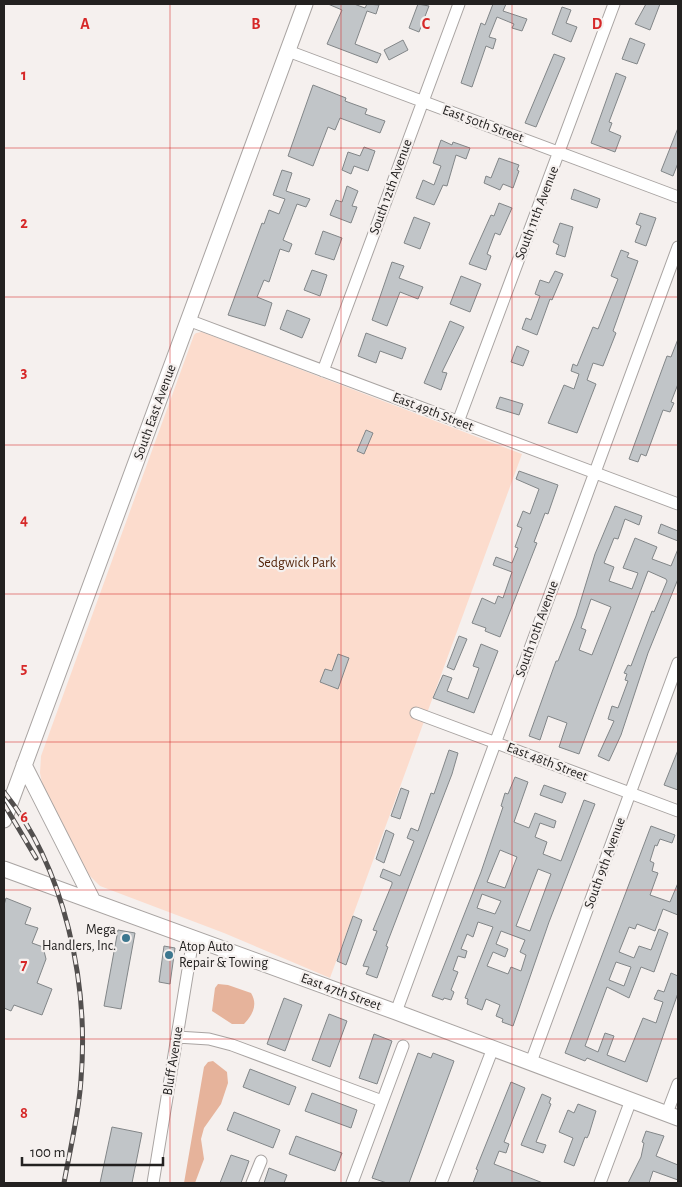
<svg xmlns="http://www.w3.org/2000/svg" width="682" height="1187" font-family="'Alegreya Sans',sans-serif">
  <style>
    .green { fill: #fcdccd }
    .water { fill: #e6b39b }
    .building { fill: #c1c5c8; stroke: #828688; fill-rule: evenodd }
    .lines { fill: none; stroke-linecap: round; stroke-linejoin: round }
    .street-casing { stroke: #a9a4a2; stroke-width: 13 }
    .secondary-casing { stroke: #a9a4a2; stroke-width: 17 }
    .street { stroke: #fff; stroke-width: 11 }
    .secondary { stroke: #fff; stroke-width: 15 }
    .rail-casing { stroke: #524f4e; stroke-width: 5 }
    .rail { stroke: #f5f0ee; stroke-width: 3; stroke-dasharray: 9; stroke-linecap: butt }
    .grid { fill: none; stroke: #d62828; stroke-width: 1; stroke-opacity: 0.55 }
    .poi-dot { fill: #3c778f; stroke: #f5f0ee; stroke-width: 2 }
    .labels { text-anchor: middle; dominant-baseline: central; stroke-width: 4.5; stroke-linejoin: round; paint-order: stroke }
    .street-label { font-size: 14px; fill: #232120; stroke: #f5f0ee }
    .park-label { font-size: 14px; fill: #55260c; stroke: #f5f0ee }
    .poi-label { font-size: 14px; fill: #232120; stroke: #f5f0ee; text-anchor: end }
    .grid-label { font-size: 16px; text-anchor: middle; font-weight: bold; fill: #d62828; stroke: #f5f0ee; stroke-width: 4.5; stroke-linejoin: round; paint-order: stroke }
  </style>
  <rect width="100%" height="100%" fill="#f5f0ee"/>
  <!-- green -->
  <path class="green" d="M202,332L522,454L330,978L224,933L100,886L87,873L42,783L40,773L41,756L194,335L196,333Z"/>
  <!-- water -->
  <path class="water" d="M218,984L228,985L251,993C258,1004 253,1015 244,1024H232L212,1011L215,988Z
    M213,1061L227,1072L228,1083L221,1104L204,1128L201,1139L204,1159L195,1183H184L204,1067L208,1062Z"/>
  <!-- building -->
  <path class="building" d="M328,4H354L365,8L367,4L379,5L376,14L367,11L355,44L381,54L377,63L327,44L342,10Z
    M418,4L429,6L419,32L409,28Z
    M493,4H506L503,11L527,19L522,31L512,28L514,24L497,17L489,37L496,39L493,49L486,46L472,87L461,83L481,23L485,25Z
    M646,4H660L650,30L635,24Z
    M562,7L571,10L566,23L577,27L571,42L552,34Z
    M630,38L645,44L637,64L622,59Z
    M403,40L408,50L389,60L384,50Z
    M554,54L565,58L536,127L525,123Z
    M616,73L626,77L609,122L612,123L609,131L621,136L615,152L591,143Z
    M313,85L346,98L345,101L367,109L365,114L385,121L380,133L340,118L335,130L328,127L313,166L288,156Z
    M678,128V163L673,176L661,171Z
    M441,140L452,145L453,142L470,148L466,159L456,155L447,186L443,185L434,205L416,198L423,180L434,185L441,166L433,163Z
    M364,147L375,151L368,171L354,166L351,174L342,170L348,152L360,156Z
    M499,158L519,165L517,170L519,171L513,188L503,184L500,190L484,183L486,176L491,178Z
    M282,170L292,173L286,191L310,199L306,207L297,204L283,240L292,244L289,252L280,249L269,282L264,280L257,297L272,303L265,326L228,315L262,223L264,224L269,210L279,214L285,199L273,195Z
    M347,186L358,191L352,206L357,207L351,223L330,215L336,200L342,202Z
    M574,189L600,199L597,208L571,199Z
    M499,203L512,208L500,235L495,233L487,254L491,256L486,270L469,264L491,215L494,216Z
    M640,213L656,218L646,246L635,242L641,226L636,224Z
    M414,217L430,223L420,249L404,243Z
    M560,223L573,227L565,257L556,254L559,245L553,242Z
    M323,231L342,238L334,260L315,254Z
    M621,250L629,253L627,257L638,261L613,331L616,333L603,366L593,363L587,380L596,384L577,433L548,423L564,385L574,389L579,374L571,371L573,364L577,366L593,327L598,329L618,279L611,276Z
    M392,262L404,266L399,278L423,287L418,299L400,292L387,326L372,320Z
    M312,270L327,275L320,296L304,290Z
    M555,271L563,274L552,300L550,299L537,335L522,329L526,318L531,320L540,296L535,294L540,280L549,283Z
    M461,276L481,284L470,312L450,304Z
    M287,310L310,319L302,338L280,329Z
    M450,321L464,327L442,372L447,373L441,390L424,383Z
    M366,333L406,348L402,359L380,351L376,363L358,356Z
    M678,339V384L671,402L674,403L670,412L663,410L646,456L641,454L638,462L629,459L667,356L671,357Z
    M517,346L529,351L523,366L511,362Z
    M500,397L523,404L519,415L496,408Z
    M366,430L373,433L364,454L357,451Z
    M519,471L558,485L548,514L545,513L534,542L537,543L500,637L485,631L486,628L472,623L482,598L495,604L498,596L503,598L512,572L493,565L496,557L512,563L518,548L515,547L522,528L517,526L523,511L530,514L539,489L516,479Z
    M615,506L642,516L639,525L625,519L618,539L614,538L604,563L614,567L609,581L632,589L638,573L623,568L635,538L657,547L652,559L671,566L678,549V579L648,653L621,735L609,761L598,756L614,721L608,719L612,706L618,708L628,681L625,680L627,674L624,673L628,665L631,666L652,611L654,612L667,581L666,579L648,571L579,754L559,747L567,723L548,716L540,740L529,736L556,661H558L576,616L595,554ZM591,599L611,607L592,655L579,650L586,630L581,628Z
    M661,524L678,531V541L658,533Z
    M459,636L467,639L454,670L447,667Z
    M481,644L498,651L474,713L433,698L443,675L452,678L447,691L468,699L479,668L473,666Z
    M338,654L349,658L338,689L320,682L325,669L332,671Z
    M449,750L458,753L452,774L386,946L388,947L377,978L366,974L369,967L363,966L377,931L373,930L392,884V882L380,877L383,869L400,876L414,841L407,838L411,828L418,831L431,793L434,794Z
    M678,750V790L664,785Z
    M515,777L528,782L514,822L529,828L535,813L556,821L554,828L540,823L535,837L547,842L543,854L561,861L584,800L595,804L549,922L513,1026L502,1022L503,1019L496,1016L500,1005L486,999L482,1010L467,1004L468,999L465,998L493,927L478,922L473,937L467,934L461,949L467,951L465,958L458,956L453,970L458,972L451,990L454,992L451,1000L444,998L443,1000L432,996L481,872L503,807L501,806L505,793L508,794ZM500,850L517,857L505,888L487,882ZM538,869L551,874L530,931L516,926ZM482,894L501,901L495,914L477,908ZM501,931L525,940L520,952L526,955L521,971L511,967L508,974L487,966L493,952L505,957L508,949L496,944Z
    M544,785L566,793L562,803L540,795Z
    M401,788L409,791L400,819L391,816Z
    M651,826L675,835L672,843L660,839L657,846L655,845L650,861L654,863L652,871L658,873L650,895L670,902L678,883V915L663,909L655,931L637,924L635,929L629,927L619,952L634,958L639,946L651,950L659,929L668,933L654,972L641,967L629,998L607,987L585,1046L598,1052L605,1033L614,1036L607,1055L625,1062L643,1018L656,1023L663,1002L654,999L658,990L664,992L671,973L678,976V993L647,1082L587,1058L585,1061L565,1053ZM616,962L631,967L624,986L609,980Z
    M386,830L394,834L384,863L376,859Z
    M6,898L31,908L25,924L38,928L32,943L43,947L46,959L37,983L52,989L42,1015L14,1005L11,1011L4,1008V905Z
    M353,916L362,920L346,965L337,961Z
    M118,930L135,933L121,1009L104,1006Z
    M164,946L175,948L170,984L159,982Z
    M284,998L302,1005L285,1051L267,1044Z
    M329,1014L347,1021L330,1067L312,1060Z
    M374,1034L392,1041L377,1084L359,1078Z
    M418,1053L431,1058L433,1053L454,1061L409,1183H387L372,1178Z
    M250,1069L296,1087L289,1105L243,1087Z
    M511,1082L525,1088L504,1142L509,1144L506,1153L499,1151L494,1164L543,1183H473L478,1170L476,1169Z
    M312,1093L357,1110L351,1128L305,1111Z
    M542,1094L551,1098L549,1103L551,1104L536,1142L546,1145L543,1153L521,1145Z
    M578,1104L596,1111L589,1134L587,1138L585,1137L574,1166L564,1162L573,1138L559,1132L568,1110L574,1113Z
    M234,1112L280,1130L273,1148L227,1130Z
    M112,1127L142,1133L132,1183H100Z
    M646,1131L664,1136L656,1156L678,1165V1180L653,1171L649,1183H628L641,1157L644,1143L642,1142Z
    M296,1136L342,1153L335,1171L289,1154Z
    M231,1155L249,1161L241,1183H220Z
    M269,1168L287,1175L284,1183H264Z"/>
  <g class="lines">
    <!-- street casing -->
    <g class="street-casing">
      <path id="street" d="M288,51L678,197
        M188,320L678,504
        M323,371L459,4
        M458,422L614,4
        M416,713L678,811
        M396,1012L678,247
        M177,1037L209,1039L232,1045L382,1101
        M531,1062L678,663
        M667,1113L678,1084
        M153,1183L193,939
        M252,1183L261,1161
        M352,1183L403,1046
        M441,1183L493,1048
        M600,1183L631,1100"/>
    </g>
    <!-- secondary casing -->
    <g class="secondary-casing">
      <path id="secondary" d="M24,765L93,901
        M4,820L305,4
        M4,869L396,1012L678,1118"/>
    </g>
    <!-- street -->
    <use href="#street" class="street"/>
    <!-- secondary -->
    <use href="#secondary" class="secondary"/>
    <!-- rail casing -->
    <g class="rail-casing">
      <path id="rail" d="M4,792C65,868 89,983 81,1079C79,1114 70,1149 64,1183
        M4,804L36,858"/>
    </g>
    <!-- rail -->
    <use href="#rail" class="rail"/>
  </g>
  <!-- grid -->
  <path class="grid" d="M170,4V1183M341,4V1183M512,4V1183M4,148H678M4,297H678M4,445H678M4,594H678M4,742H678M4,890H678M4,1039H678"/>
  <!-- markers -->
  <g class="poi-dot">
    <circle cx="126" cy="938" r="5"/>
    <circle cx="169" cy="955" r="5"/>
  </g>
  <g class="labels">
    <!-- street labels -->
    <g class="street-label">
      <text transform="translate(483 124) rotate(20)">East 50th Street</text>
      <text transform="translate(391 187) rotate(-70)">South 12th Avenue</text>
      <text transform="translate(537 213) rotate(-69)">South 11th Avenue</text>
      <text transform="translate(155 412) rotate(-70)">South East Avenue</text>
      <text transform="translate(433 412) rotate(21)">East 49th Street</text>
      <text transform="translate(537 629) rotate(-70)">South 10th Avenue</text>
      <text transform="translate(547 762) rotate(21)">East 48th Street</text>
      <text transform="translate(605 863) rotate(-70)">South 9th Avenue</text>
      <text transform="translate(341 992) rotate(20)">East 47th Street</text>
      <text transform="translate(173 1061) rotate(-81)">Bluff Avenue</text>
    </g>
    <!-- park labels -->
    <g class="park-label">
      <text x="297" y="563">Sedgwick Park</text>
    </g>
    <!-- poi labels -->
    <g class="poi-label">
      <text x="116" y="930">Mega<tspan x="116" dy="16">Handlers, Inc.</tspan></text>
      <text x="179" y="947" text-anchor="start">Atop Auto<tspan x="179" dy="16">Repair &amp; Towing</tspan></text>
    </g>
  </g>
  <g class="grid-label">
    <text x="85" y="29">A</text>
    <text x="256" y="29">B</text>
    <text x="426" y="29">C</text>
    <text x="597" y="29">D</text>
    <text x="24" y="80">1</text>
    <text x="24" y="228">2</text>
    <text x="24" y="377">3</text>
    <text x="24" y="525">4</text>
    <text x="24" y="673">5</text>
    <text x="24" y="822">6</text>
    <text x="24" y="970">7</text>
    <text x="24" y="1118">8</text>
  </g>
  <!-- border -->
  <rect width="682" height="1187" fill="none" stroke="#232120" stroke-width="10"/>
  <!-- scale -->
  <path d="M22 1157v8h141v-8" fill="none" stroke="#232120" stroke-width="2.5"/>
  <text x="30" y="1157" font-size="15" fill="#232120" stroke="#f5f0ee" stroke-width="4" paint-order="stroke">100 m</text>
</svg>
